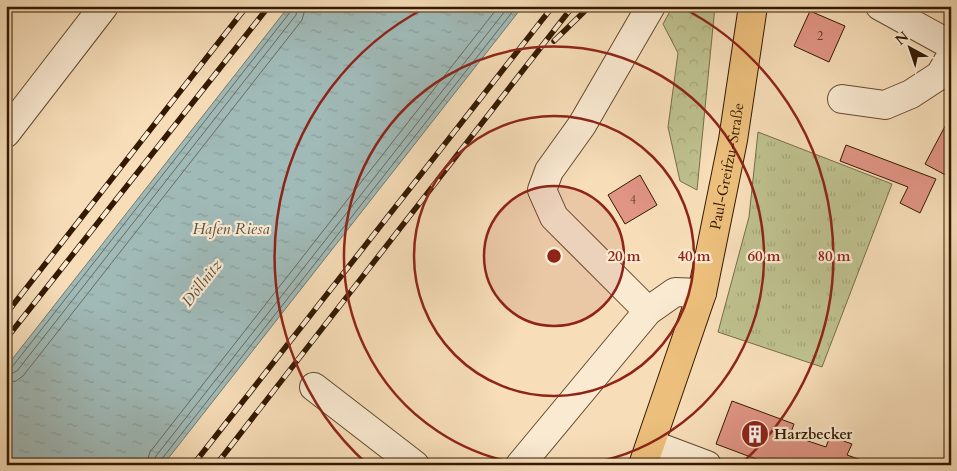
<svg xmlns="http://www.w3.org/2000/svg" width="957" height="471" font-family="Cardo,serif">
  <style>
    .forest { fill: url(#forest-crowns); stroke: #786d47 }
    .park { fill: url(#park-tufts); stroke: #786d47 }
    .water { fill: url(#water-ripples); stroke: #747a6e }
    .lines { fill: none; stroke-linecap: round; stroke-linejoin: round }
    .shore { stroke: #6a6a5c; stroke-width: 1 }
    .building { fill: #e19585; stroke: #331900 }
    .minor-casing { stroke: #644a2e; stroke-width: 30 }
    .major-casing { stroke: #331900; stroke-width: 30 }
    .minor { stroke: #faead2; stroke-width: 28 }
    .major { stroke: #ecbf7c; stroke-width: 28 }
    .rail-casing { stroke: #331900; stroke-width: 5.5 }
    .rail { stroke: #faead2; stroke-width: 4; stroke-dasharray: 11; stroke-linecap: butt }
    .ring { fill: none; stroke: #8f2418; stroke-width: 2.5 }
    .labels { text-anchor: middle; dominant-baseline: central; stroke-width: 4.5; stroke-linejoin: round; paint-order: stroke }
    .number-label { font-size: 12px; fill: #5e3821 }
    .street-label { font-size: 15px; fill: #331900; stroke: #faead2 }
    .poi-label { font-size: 15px; font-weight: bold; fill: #331900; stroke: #faead2; text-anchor: start }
    .water-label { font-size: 16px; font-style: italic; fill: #595140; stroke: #faead2 }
    .centre { fill: #8f2418; stroke: #faead2; stroke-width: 2.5 }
    .ring-label { font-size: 15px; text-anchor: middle; font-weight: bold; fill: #8f2418; stroke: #faead2; stroke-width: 4.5; stroke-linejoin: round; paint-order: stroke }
  </style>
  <defs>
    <pattern id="forest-crowns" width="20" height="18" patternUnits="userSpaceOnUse" patternTransform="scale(1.25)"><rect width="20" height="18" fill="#bec18e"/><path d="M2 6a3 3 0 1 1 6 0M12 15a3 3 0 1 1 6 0" fill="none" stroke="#a4a579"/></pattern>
    <pattern id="park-tufts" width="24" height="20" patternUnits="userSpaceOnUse" patternTransform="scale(1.25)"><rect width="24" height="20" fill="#bec18e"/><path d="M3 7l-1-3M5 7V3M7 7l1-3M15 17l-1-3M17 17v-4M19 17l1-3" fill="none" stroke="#a4a579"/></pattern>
    <pattern id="water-ripples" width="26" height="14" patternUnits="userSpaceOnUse" patternTransform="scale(1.25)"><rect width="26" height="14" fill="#a0bab8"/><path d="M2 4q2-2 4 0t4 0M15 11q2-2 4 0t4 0" fill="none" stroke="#8a9f9c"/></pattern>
  </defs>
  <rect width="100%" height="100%" fill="#f7deb9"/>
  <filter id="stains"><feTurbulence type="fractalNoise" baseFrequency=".004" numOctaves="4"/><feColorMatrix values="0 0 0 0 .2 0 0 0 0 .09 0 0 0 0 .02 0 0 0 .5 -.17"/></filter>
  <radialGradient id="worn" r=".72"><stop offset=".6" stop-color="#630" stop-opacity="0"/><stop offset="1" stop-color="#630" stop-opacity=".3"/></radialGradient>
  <!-- forest -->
  <path class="forest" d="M673,6H715L697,190L680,181L668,127L678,53L663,24Z"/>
  <!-- park -->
  <path class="park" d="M758,132L892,184L822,367L718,332L749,217Z"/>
  <!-- water -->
  <path class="water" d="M289,6H523L163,465H6V367Z"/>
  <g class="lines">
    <!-- shore -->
    <path class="shore" d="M6,369L12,367L291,11L292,6
      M6,376L17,371L296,15L298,6
      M6,383L16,381L23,376L302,20L306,6
      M146,465L150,452L499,6
      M153,465L156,456L509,6
      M160,465L161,460L517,6"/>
  </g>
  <!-- building -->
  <path class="building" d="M810,11L845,26L829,62L794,46Z
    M951,115V178L925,164Z
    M846,145L936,179L920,213L900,203L908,187L840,161Z
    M640,175L657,205L625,224L608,195Z
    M732,401L794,424L790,435L826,447L830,436L852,444L847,455L867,462L866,465H772L716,444Z"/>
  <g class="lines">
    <!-- minor casing -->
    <g class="minor-casing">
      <path id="minor" d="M880,6L951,45
        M842,99L885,105L911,94L940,75L951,56
        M6,133L104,6
        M648,311L554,217L542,190L549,171L582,125L651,6
        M314,387L415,465
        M651,444L707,465
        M520,465L648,311L675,292L702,293"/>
    </g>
    <!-- major casing -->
    <g class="major-casing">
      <g id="major">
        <path id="s1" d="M643,465L702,293L733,140L753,6"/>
      </g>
    </g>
    <!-- minor -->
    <use href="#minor" class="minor"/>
    <!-- major -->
    <use href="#major" class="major"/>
    <!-- rail casing -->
    <g class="rail-casing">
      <path id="rail" d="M554,41L590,6
        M6,314L247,6
        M6,339L269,6
        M193,465L553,6
        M216,465L573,6"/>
    </g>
    <!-- rail -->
    <use href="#rail" class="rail"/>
  </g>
  <!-- distance rings -->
  <circle cx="554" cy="256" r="70" fill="#8f2418" fill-opacity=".12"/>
  <g class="ring">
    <circle cx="554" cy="256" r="70"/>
    <circle cx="554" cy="256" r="140"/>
    <path d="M530 465A210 210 0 1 1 578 465"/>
    <path d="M367 464A280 280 0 0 1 427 7M681 7A280 280 0 0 1 741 464"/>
  </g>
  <!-- icons -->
  <defs>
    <g id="building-disc" transform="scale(1.4375)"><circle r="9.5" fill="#8f2418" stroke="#faead2"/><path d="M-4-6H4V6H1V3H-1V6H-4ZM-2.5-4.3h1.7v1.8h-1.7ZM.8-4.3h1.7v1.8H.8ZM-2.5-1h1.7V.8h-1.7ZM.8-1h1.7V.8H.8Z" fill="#fff"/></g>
  </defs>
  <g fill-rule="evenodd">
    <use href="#building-disc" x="755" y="434"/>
  </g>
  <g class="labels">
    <!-- number labels -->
    <g class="number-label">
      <text x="820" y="36">2</text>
      <text x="633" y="200">4</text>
    </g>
    <!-- street labels -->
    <g class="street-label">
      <text stroke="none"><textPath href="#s1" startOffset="311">Paul-Greifzu-Straße</textPath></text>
    </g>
    <!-- poi labels -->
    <g class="poi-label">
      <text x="774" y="434">Harzbecker</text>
    </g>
    <!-- water labels -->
    <g class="water-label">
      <text x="231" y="229">Hafen Riesa</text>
      <text transform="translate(202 283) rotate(-52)">Döllnitz</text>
    </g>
  </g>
  <circle cx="554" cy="256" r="8" class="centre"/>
  <g class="ring-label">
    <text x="624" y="261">20 m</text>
    <text x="694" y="261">40 m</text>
    <text x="764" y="261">60 m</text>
    <text x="834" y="261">80 m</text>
  </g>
  <!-- margin -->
  <rect width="957" height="471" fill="none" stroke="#f7deb9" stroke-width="25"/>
  <rect x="8" y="8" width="942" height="456" fill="none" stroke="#331900" stroke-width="2.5"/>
  <rect x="12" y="12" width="932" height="446" fill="none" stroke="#331900"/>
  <!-- north arrow -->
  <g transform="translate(910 48) rotate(320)" stroke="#faead2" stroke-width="4" paint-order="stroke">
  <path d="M0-4L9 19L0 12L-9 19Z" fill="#331900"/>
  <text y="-8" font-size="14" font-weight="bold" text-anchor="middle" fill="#331900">N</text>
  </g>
  <rect width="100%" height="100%" filter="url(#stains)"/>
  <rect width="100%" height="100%" fill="url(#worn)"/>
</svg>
